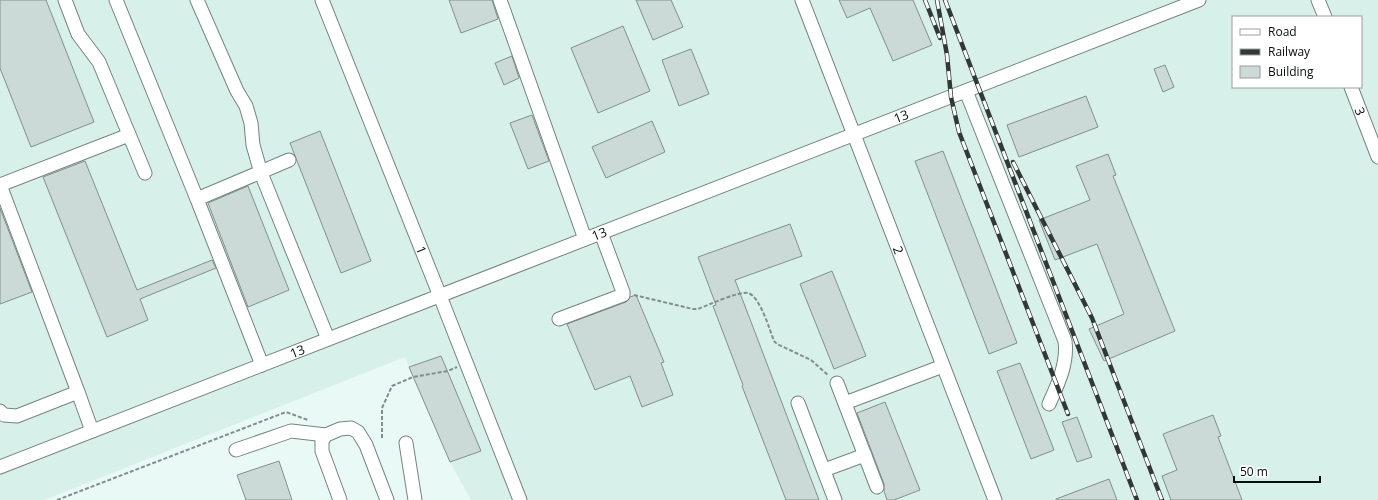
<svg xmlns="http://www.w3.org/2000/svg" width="1378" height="500" font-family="'Open Sans',sans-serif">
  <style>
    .built { fill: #d7f0e9; fill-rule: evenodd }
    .building { fill: #cbdad6; stroke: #81908c }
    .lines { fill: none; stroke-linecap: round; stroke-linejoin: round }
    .minor-casing { stroke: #758480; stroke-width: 15 }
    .path { stroke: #828e8b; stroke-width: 2; stroke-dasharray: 4 2; stroke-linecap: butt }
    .minor { stroke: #fff; stroke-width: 13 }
    .rail-casing { stroke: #313937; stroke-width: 4.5 }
    .rail { stroke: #fff; stroke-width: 3; stroke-dasharray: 9; stroke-linecap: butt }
    .labels { text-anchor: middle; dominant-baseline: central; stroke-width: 3.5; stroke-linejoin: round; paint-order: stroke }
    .street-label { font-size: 13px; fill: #070d0b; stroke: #fff }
  </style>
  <rect width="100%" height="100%" fill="#e9f9f5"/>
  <!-- built -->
  <path class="built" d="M0,0H1378V500H471L450,462L429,412L416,385L405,357L44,500H0ZM1233,17H1361V87H1233Z"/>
  <!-- building -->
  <path class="building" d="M0,0H46L94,122L31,147L0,68Z
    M449,0H492L498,19L461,33Z
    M636,0H671L683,27L653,40Z
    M839,0H913L932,45L893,61L870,8L847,18Z
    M623,26L650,91L598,113L571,48Z
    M691,49L709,94L679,106L662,60Z
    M512,56L519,78L504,85L495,63Z
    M1165,65L1174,87L1163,92L1154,69Z
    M1086,96L1098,127L1019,157L1007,125Z
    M532,115L549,161L528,169L510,123Z
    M652,121L665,152L606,178L592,147Z
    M320,131L371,261L341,273L290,143Z
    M943,151L1017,343L989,354L915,161Z
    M1108,154L1116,175L1113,176L1175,331L1104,361L1089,329L1124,314L1097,244L1055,260L1039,220L1090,200L1076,166Z
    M85,161L137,290L212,260L216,268L140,299L148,320L107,337L43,177Z
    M248,186L289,290L248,307L208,203Z
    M0,208L32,292L0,304Z
    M790,224L802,256L735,280L819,500H786L742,386L743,385L713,306L716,305L698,257Z
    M832,271L866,356L834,369L800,284Z
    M636,295L664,362L661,363L673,395L642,407L630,376L595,390L567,324L626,302L630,297Z
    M441,356L481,451L450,462L409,367Z
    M1020,363L1054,450L1031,459L997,371Z
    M885,402L920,490L894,500H887L884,491V484L857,413Z
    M1213,415L1221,436L1218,437L1242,500H1171L1162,476L1177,470L1163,434Z
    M1077,417L1092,457L1077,462L1062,422Z
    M279,461L292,500H246L237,475Z
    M1109,479L1117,500H1056V499Z"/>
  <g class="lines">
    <!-- minor casing -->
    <g class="minor-casing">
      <g id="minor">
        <path d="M65,0L78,34L99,62L145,173"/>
        <path d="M116,0L197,199"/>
        <path d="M197,0L237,91L246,106L251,123L253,145L261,173L328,339"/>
        <path id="s1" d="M322,0L440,296L520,500"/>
        <path d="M500,0L585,239"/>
        <path id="s2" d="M802,0L995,500"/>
        <path d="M1318,0L1325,17"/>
        <path id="s3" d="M1351,87L1378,157"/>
        <path d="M966,91L1065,341C1068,363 1058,384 1049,404"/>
        <path d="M0,185L78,392"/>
        <path d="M0,185L129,135"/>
        <path d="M559,319L623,295V292L601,233"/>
        <path d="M262,365L197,199L289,160"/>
        <path d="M837,383L877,487"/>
        <path d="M798,403L835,500"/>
        <path d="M845,403L943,366"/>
        <path d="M0,411L4,415L17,416L78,392L92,431"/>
        <path d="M406,443L415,500"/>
        <path d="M236,450L291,431L326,435"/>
        <path id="s4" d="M0,467L1199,0"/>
        <path d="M824,470L865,455"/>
        <path d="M340,500L322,451V441L326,435L340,429L351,428L358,432L366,445L387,500"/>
      </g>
    </g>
    <!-- path -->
    <path class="path" d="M634,295L693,309H698C708,305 739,291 748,293C760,296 770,331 774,341L777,344L811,360L829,376
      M382,438V408L392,386L413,377L448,371L457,367
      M57,500L286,412L308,420"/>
    <!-- minor -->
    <use href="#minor" class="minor"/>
    <!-- rail casing -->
    <g class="rail-casing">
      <path id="rail" d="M925,0L940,38
        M937,0L947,55L951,97L959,132L1068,414
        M945,0L1137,500
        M1013,162L1092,318L1162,500"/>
    </g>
    <!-- rail -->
    <use href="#rail" class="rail"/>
  </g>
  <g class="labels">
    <!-- street labels -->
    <g class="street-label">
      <text stroke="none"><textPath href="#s3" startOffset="26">3</textPath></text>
      <text stroke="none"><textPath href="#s4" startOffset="967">13</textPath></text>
      <text stroke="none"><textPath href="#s4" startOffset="643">13</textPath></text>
      <text stroke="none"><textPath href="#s1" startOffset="269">1</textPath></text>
      <text stroke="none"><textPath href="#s2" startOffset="268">2</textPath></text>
      <text stroke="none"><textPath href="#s4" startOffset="319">13</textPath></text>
    </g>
  </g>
  <!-- legend -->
  <rect x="1232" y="16" width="130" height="72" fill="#ffffff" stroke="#9c9e9d"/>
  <rect x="1240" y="29" width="20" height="6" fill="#ffffff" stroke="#9c9e9d"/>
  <text x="1268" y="36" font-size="12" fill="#070d0b">Road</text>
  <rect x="1240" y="49" width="20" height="6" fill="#313937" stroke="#9c9e9d"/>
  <text x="1268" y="56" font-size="12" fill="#070d0b">Railway</text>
  <rect x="1240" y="66" width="20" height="12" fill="#cbdad6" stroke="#9c9e9d"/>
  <text x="1268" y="76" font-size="12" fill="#070d0b">Building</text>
  <!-- scale -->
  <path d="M1234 476v6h86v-6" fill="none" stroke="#070d0b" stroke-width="2"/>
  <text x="1240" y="476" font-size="12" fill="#070d0b" stroke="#ffffff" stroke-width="3" paint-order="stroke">50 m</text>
</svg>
